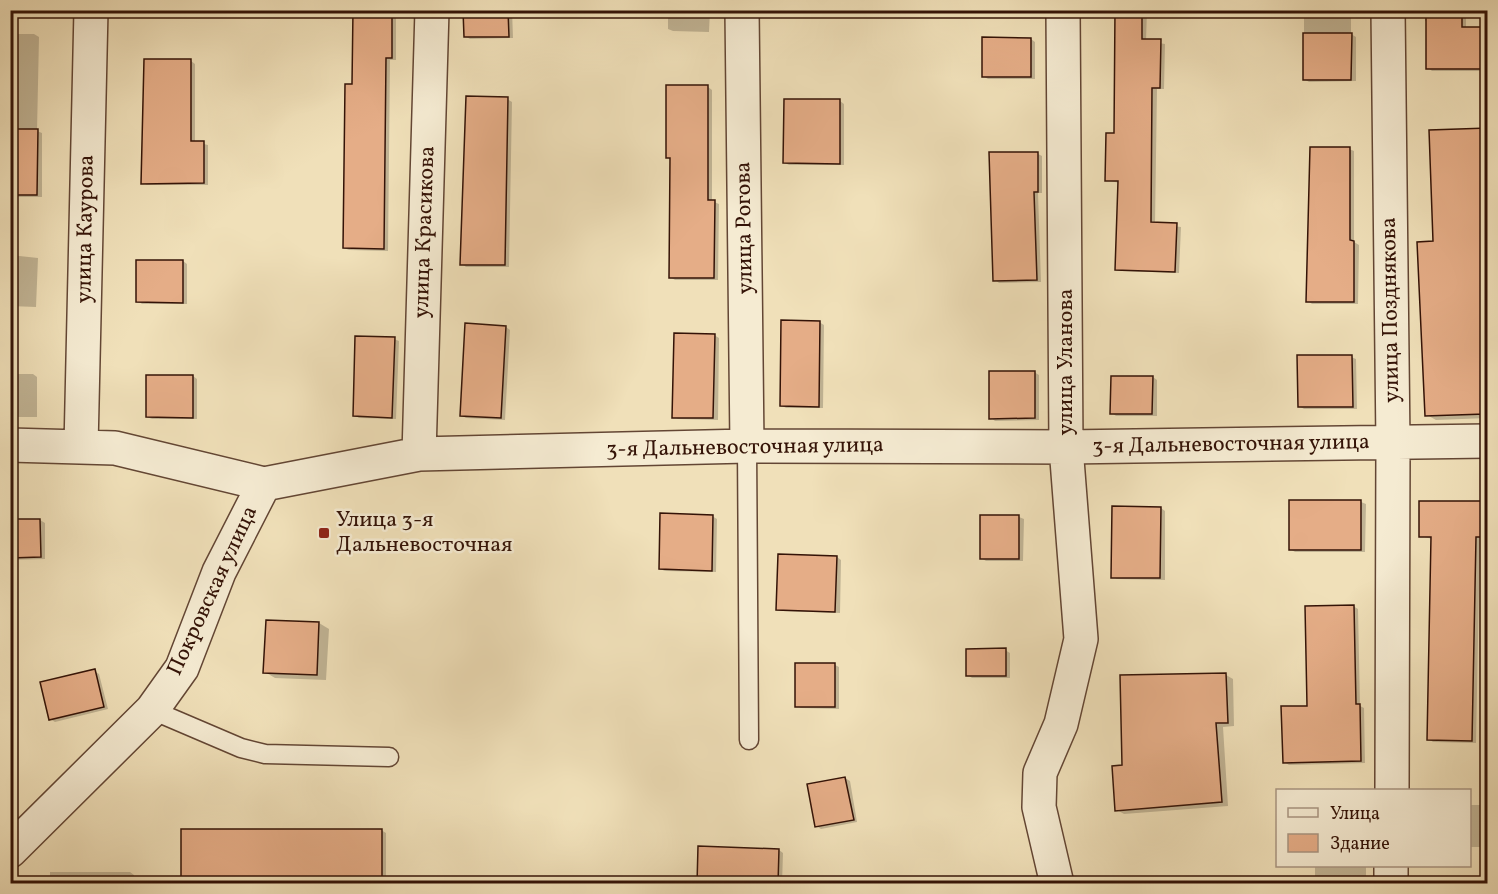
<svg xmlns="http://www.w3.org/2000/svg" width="1498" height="894" font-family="Vollkorn,serif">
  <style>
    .shadow { fill: #0003 }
    .building { fill: #e5ad87; stroke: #341307; stroke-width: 1.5 }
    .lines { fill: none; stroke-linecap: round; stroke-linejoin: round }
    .lane-casing { stroke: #634634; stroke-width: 21 }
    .street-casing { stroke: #634634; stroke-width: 36 }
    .lane { stroke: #f5ebd2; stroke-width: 18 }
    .street { stroke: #f5ebd2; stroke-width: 33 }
    .poi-dot { fill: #8f2418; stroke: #f5ebd2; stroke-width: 2 }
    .labels { text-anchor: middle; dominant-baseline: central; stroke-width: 5; stroke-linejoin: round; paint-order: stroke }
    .street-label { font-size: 22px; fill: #341307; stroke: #f5ebd2 }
    .poi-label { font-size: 22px; fill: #341307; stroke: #f5ebd2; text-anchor: start }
  </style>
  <rect width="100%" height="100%" fill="#f0e0b9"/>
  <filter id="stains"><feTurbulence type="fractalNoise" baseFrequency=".00333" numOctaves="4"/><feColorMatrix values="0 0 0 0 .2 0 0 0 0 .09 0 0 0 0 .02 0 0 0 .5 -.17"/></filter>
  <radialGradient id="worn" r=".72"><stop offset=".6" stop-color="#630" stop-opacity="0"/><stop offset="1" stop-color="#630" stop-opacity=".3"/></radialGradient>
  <!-- shadow -->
  <path class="shadow" d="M354,10H396V60H390L388,251L349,250L344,248L353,86Z
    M466,10H512L513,38L470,39L465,36Z
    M668,10H710L709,32L673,31L668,29Z
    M1098,10H1147L1146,41L1165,44L1164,89H1157L1155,224L1181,227L1179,273L1121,271L1116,269L1119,183L1107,180L1115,135L1117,14H1103Z
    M1351,10V34L1356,37V81L1309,82L1304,79V10Z
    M1425,10H1466V28L1488,30V71H1432L1428,68V22L1425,21Z
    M10,34H34L39,37L37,131L42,133V197H10Z
    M1031,39L1035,42V79H988L983,76Z
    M191,61L195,64V142L208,145V185H147L143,183Z
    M708,87L712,90V201L719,204L718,280H675L670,277L672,160L667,157Z
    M507,99L512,102L509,267H466L462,264Z
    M840,101L844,104V165H789L785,163Z
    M1488,129V418L1436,420L1427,415L1435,242Z
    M1349,149L1354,151V242L1359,245L1358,304H1312L1308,301Z
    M1038,154L1042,156V193H1038L1041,282L999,283L995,280Z
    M10,255L38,258L36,307L10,306Z
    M183,261L187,264V304H142L138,301Z
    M819,322L824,325L823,408H786L781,405Z
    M506,327L510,330L505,420L466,418L461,415Z
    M714,335L719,338L718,420L678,419L674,417Z
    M394,339L399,341L396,419L359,418L354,415Z
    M1351,357L1356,359L1357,409H1304L1299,406Z
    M1034,372L1039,375V420L995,421L991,418Z
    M10,374H33L37,377V417H10Z
    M193,376L197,379V419H152L147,417Z
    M1153,377L1157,380V416H1116L1112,413Z
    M1361,502L1366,504L1365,552H1295L1290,549Z
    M1488,502V539H1480L1476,743L1433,742L1429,739L1432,539L1421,536Z
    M1161,508L1165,511V580L1117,579L1113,577Z
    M712,516L717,519L716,572L665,571L660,569Z
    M1019,517L1024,519L1023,561H986L981,558Z
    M40,520L45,523V559L10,560V521Z
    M837,557L841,560L840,613L782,611L777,609Z
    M1353,606L1358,609L1360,706L1364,708L1365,763L1289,765L1284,762Z
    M268,621L319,623L329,629L326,680L275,678L265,672Z
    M1005,650L1010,653V678H972L968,675Z
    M835,665L839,667V709L801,708L797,706Z
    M94,671L99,674L108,709L55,722L50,719Z
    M1226,675L1233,679L1234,726L1223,727L1228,806L1124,814L1117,810L1123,767Z
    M845,778L850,781L857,822L821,829L816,826Z
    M1470,805H1488V847H1470Z
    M381,830L386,833V884H183Z
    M779,850L783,853L782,884H699Z
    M1315,866H1366V884H1315Z
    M50,872H130L134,875V884H50Z"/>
  <!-- building -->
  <path class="building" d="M353,10H392V58H386L384,249L343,248L345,84H352Z
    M463,10H508L509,37H464Z
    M1115,10H1142V39H1161L1160,88H1152L1151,222L1177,223L1175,272L1115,270L1118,181H1105L1106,133H1114Z
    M1426,10H1462V27H1484V69H1426Z
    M1303,33H1352L1351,80H1303Z
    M982,37L1031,38V77H982Z
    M144,59H191V141H204V183L141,184Z
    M666,85H708V200H715L714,278H669L670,158H666Z
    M466,96L508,97L505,265H460Z
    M784,99H840V164L783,163Z
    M1488,128V355H1483L1485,414L1425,416L1417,242L1433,241L1429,130Z
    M10,129H38L37,195H10Z
    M1310,147H1350V240L1354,241V302H1306Z
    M989,152H1038V192H1034L1037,280L993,281Z
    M136,260H183V303L136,302Z
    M781,320L820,321L819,407L780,406Z
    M465,323L506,326L501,418L460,416Z
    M674,333L715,334L713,418H672Z
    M355,336L395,337L392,418L353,416Z
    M1297,355H1352L1353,407H1298Z
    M989,371H1035V418L989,419Z
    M146,375H193V418L146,417Z
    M1111,376H1153L1152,414H1110Z
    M1289,500H1361V550H1289Z
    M1419,501H1488V537H1476L1472,741L1427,740L1431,537H1419Z
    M1112,506L1161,507L1160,578H1111Z
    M660,513L713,515L712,571L659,569Z
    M980,515H1019V559H980Z
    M10,519H40L41,557L10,558Z
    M778,554L837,556L835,612L776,610Z
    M1354,605L1356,704H1360L1361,761L1283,763L1281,706H1307L1305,606Z
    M266,620L319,622L317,675L263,673Z
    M1006,648V676H966V649Z
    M795,663H835V707H795Z
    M95,669L104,707L49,720L40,682Z
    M1226,673L1228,723H1216L1222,802L1115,811L1112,766L1122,765L1120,675Z
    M845,777L854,820L815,827L807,784Z
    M181,829H382V884H181Z
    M698,846L779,849L778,884H697Z"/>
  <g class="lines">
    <!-- lane casing -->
    <g class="lane-casing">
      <path id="lane" d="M747,446L749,740
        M152,710L241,748L265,754L389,757"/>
    </g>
    <!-- street casing -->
    <g class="street-casing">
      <path id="street" d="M742,10L747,446
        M1388,10L1393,444L1392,790
        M10,445L115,448L264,484L419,454L747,446L1066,447L1488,441
        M81,447L91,10
        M419,454L432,10
        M10,851L152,710L182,668L219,572L264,484
        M1057,884L1039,807L1040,773L1061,724L1081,639L1066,447L1063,10
        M1391,884V866"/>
    </g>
    <!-- lane -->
    <use href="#lane" class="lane"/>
    <!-- street -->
    <use href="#street" class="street"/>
  </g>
  <!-- markers -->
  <rect class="poi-dot" x="318" y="527" width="12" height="12" rx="3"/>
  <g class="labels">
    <!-- street labels -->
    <g class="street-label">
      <text transform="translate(745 228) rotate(-91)">улица Рогова</text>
      <text transform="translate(86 229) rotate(-89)">улица Каурова</text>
      <text transform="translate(425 232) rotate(-88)">улица Красикова</text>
      <text transform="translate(1391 310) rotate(-91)">улица Позднякова</text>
      <text transform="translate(1066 362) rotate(-90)">улица Уланова</text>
      <text transform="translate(1231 445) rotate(-1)">3-я Дальневосточная улица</text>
      <text transform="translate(745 448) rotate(-1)">3-я Дальневосточная улица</text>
      <text transform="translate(213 591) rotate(-65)">Покровская улица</text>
    </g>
    <!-- poi labels -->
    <g class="poi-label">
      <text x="336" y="520">Улица 3-я<tspan x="336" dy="25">Дальневосточная</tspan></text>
    </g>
  </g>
  <!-- margin -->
  <rect width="1498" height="894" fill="none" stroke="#f0e0b9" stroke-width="36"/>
  <rect x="12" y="12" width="1474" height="870" fill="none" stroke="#341307" stroke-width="3"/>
  <rect x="18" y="18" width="1462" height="858" fill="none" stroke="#341307" stroke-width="1.5"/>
  <!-- legend -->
  <rect x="1276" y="789" width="195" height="78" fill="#f5ebd2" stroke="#a89581" stroke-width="1.5"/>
  <rect x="1288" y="808" width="30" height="9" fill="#f5ebd2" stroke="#a89581" stroke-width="1.5"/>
  <text x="1330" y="819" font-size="18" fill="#341307">Улица</text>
  <rect x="1288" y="834" width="30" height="18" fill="#e5ad87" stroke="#a89581" stroke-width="1.5"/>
  <text x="1330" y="849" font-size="18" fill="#341307">Здание</text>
  <rect width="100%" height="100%" filter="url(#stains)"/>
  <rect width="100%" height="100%" fill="url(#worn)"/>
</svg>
